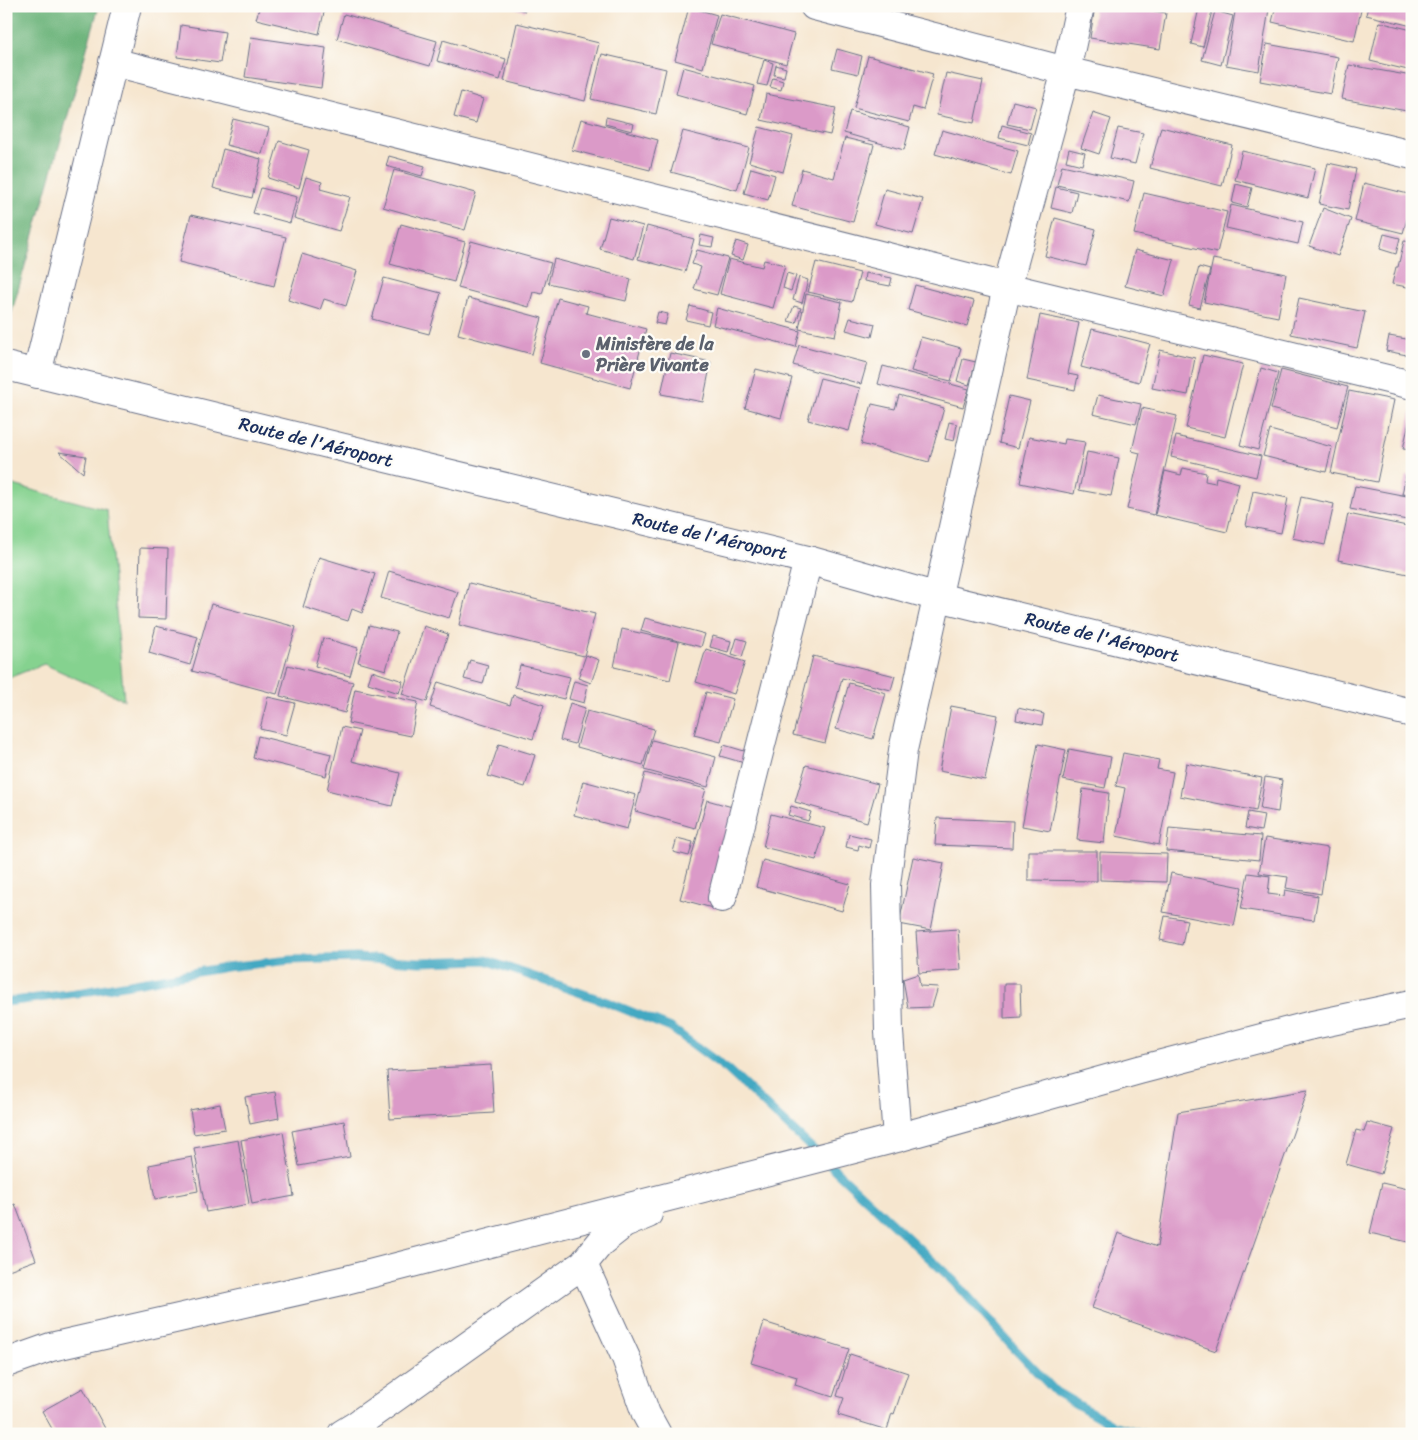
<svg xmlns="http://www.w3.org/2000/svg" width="1418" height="1440" font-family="Sriracha,sans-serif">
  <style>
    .green { fill: #85d28f; stroke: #508076 }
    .forest { fill: #6cb47a; stroke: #44726c }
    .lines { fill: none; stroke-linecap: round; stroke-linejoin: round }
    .stream { stroke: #42a8c2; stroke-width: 9 }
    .building { fill: #db9ac8 }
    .minor-casing { stroke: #686f86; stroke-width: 30 }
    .secondary-casing { stroke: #686f86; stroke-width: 30 }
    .minor { stroke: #fff; stroke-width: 28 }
    .secondary { stroke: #fff; stroke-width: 28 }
    .worship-dot { fill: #6b7280; stroke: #fdfcf7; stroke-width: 2 }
    .labels { text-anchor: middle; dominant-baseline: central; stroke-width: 4.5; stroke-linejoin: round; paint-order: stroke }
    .worship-label { font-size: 18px; font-weight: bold; fill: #5b616d; stroke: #fdfcf7; text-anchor: start }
    .street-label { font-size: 18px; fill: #1b2f5e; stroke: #fdfcf7 }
  </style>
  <rect width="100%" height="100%" fill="#fdfcf7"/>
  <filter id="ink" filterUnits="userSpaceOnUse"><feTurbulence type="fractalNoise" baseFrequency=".02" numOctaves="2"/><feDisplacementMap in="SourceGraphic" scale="10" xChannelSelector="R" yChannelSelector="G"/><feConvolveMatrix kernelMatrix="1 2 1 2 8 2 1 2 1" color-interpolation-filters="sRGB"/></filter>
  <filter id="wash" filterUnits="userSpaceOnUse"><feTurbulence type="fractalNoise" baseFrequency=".0096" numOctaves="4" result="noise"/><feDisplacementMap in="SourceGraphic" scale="20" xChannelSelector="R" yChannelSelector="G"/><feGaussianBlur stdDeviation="1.12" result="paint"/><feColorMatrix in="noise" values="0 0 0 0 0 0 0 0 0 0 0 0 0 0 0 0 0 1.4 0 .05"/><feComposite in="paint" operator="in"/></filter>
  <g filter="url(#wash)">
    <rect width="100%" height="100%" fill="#f6e6cf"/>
    <!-- green -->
    <path class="green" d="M6,483L107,510L124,700L44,664L6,679Z"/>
    <!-- forest -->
    <path class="forest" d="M6,6H99L7,329H6Z"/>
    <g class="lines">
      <!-- stream -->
      <path class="stream" d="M6,1002L84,992L226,967L291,960L356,958L420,962L485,960L607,1002L671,1028L728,1070L955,1282L1011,1345L1056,1392L1113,1425L1145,1434"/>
    </g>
    <g id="blocks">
      <!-- building -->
      <path class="building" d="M260,6H318L325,8L319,34L256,19Z
        M508,6H526L525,11Z
        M1095,6H1124L1166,13L1160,49L1090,38Z
        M1236,6H1252L1269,9L1259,71L1226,65Z
        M1276,6H1362L1354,41L1272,22Z
        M1368,6H1412V26L1366,15Z
        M689,7L717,15L703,68L675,60Z
        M1199,8L1212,11L1203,47L1191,44Z
        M1215,11L1233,16L1221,65L1202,60Z
        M344,14L437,41L430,66L337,39Z
        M720,14L794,34L786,64L711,44Z
        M1379,22L1412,30V71L1370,61Z
        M517,23L599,43L585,101L504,81Z
        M181,25L225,32L220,63L177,57Z
        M251,37L326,48L321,88L245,77Z
        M443,40L506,59L500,80L437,61Z
        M1267,44L1338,57L1331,94L1260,81Z
        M837,49L862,56L858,74L832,68Z
        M602,54L666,69L656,114L591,99Z
        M868,56L933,74L923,110L913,107L909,122L854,108Z
        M764,60L773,63L767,86L757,84Z
        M776,65L786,68L784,77L774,75Z
        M1349,65L1412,76V112L1342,99Z
        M683,67L755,86L747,114L676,94Z
        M946,73L983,81L974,123L937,115Z
        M773,78L783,81L781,90L770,87Z
        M461,92L483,99L476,123L454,117Z
        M766,94L836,108L830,135L761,120Z
        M1013,101L1036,107L1030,129L1007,124Z
        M850,111L910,127L904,150L844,133Z
        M1093,113L1111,119L1099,154L1081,148Z
        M606,117L634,124L632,131L605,124Z
        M233,119L269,128L262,154L226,145Z
        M581,119L658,140L650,170L572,150Z
        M1002,125L1031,133L1028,145L999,138Z
        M759,127L793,136L783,172L749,162Z
        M1161,127L1232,145L1222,186L1150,168Z
        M1118,128L1143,133L1135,164L1110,158Z
        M942,130L1018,151L1011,175L935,154Z
        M683,131L749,148L737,190L671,172Z
        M845,138L874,145L853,222L792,206L802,169L834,178Z
        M279,141L309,150L299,188L268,178Z
        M223,149L261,159L252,198L213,188Z
        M1069,149L1085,153L1082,165L1066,161Z
        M1242,151L1315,168L1308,198L1235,180Z
        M389,156L425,166L422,176L386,166Z
        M1328,163L1356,169L1348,210L1319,204Z
        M1062,165L1134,181L1129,202L1057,185Z
        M751,168L775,175L768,200L744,193Z
        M394,170L476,193L465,230L383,207Z
        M306,177L322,182L320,189L350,197L339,231L294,218Z
        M1364,183L1412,195V202L1403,233L1355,221Z
        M1236,184L1252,188L1247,207L1232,203Z
        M1056,187L1077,192L1072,213L1051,208Z
        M261,188L297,197L290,223L253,213Z
        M885,189L923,199L913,234L875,224Z
        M1144,193L1227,212L1217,253L1134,234Z
        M1231,205L1303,222L1298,244L1226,228Z
        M1323,208L1351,219L1338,256L1309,246Z
        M191,215L286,237L274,286L179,262Z
        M609,217L643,226L634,259L600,249Z
        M1055,218L1096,229L1086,266L1045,256Z
        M401,224L465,242L454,282L390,264Z
        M647,226L694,239L685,272L638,259Z
        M1384,234L1400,238L1396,254L1380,249Z
        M701,235L714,238L712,247L699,245Z
        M471,241L551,263L542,294L533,292L529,307L458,288Z
        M736,241L748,245L743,260L731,256Z
        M1404,241L1412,242V288L1392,284L1396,267H1398Z
        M697,250L728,258L717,295L694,289L701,267L692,264Z
        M1135,250L1174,260L1164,296L1125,286Z
        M302,254L357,271L346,306L324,299L320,310L288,300Z
        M554,259L631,279L626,301L548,283Z
        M729,259L762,267L764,260L785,265L773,308L720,294Z
        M1213,259L1286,274L1278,317L1204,302Z
        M816,262L860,273L852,302L808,292Z
        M1199,267L1210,270L1200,308L1189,305Z
        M787,273L796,276L791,291L783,288Z
        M865,273L892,278L890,286L864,281Z
        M799,277L808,280L802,303L793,300Z
        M384,278L441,293L429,334L372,319Z
        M915,285L974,301L967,326L908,310Z
        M806,294L842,302L835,336L799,329Z
        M468,298L542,318L532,354L458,334Z
        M558,298L588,306L586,313L646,329L630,388L540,363Z
        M1299,298L1365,312L1357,348L1291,334Z
        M690,306L711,312L708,325L686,320Z
        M794,306L801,308L796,323L788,321Z
        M717,308L800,331L796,347L713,325Z
        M658,312L668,314L665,325L655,323Z
        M1040,315L1079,323L1068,374L1078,376L1075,390L1027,380Z
        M850,318L875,324L872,337L846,330Z
        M1092,329L1150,344L1139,382L1081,367Z
        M1389,336L1412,340V356L1386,351Z
        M921,337L961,348L951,381L911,371Z
        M799,345L867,363L861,384L793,365Z
        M1160,350L1195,358L1188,395L1152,388Z
        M670,353L711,362L703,402L661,394Z
        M1203,355L1243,364L1225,437L1186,428Z
        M963,359L976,362L969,385L957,381Z
        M883,366L969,389L963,407L878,384Z
        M1261,368L1278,373L1258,450L1240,445Z
        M756,369L792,378L781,418L745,408Z
        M1281,370L1348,387L1337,427L1271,409Z
        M820,378L860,388L849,431L808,420Z
        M1349,391L1394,400L1377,482L1331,473Z
        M899,395L944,408L929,462L861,444L872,404L895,409Z
        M1098,395L1141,404L1136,424L1093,414Z
        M1009,396L1030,401L1018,448L999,443Z
        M1142,408L1177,416L1154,515L1127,509L1140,453L1132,451Z
        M1411,413H1412V450L1403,449Z
        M949,422L957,424L954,441L945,439Z
        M1270,430L1332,447L1326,472L1263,456Z
        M1176,436L1261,456L1256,477L1171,457Z
        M1029,437L1064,444L1065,439L1085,442L1074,494L1020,483Z
        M59,452L86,456L83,473Z
        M1087,452L1119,458L1111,496L1079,490Z
        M1183,468L1206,473L1205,481L1215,483L1216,477L1239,483L1227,532L1155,515L1165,471L1181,475Z
        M1406,475L1412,476V495L1402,494Z
        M1355,486L1412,497V521L1350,509Z
        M1253,491L1288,498L1281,533L1246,526Z
        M1301,497L1334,504L1325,545L1292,538Z
        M1348,514L1412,527V557L1408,574L1338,560Z
        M140,548L168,549L166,619L138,618Z
        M319,557L375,574L362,613L352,609L348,621L303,607Z
        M389,571L458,592L449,618L381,598Z
        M469,583L595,614L584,656L459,625Z
        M211,604L296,627L277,694L192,671Z
        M645,618L705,634L701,647L641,631Z
        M369,625L397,632L386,670L358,662Z
        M156,626L198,637L190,665L149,653Z
        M424,626L448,634L427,702L402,694Z
        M622,629L679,642L670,680L614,667Z
        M713,636L731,641L728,652L710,647Z
        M323,638L358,648L350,676L315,666Z
        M737,638L747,641L742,657L732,654Z
        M706,649L745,662L734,694L696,682Z
        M586,655L599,660L591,683L578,678Z
        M813,656L895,676L891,690L842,678L825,743L793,735Z
        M470,660L488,665L483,684L464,679Z
        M288,665L353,682L345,713L280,696Z
        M520,665L570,677L564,699L515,687Z
        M372,671L403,681L399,693L368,683Z
        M574,681L588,685L584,703L569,699Z
        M438,682L510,705L513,695L544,705L533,739L430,707Z
        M849,683L886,693L873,739L836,729Z
        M355,689L418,702L411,736L348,723Z
        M706,692L733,699L721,742L694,735Z
        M268,697L295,703L286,735L260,729Z
        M570,703L585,708L575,744L560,740Z
        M951,706L998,715L985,780L939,771Z
        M1018,708L1044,714L1042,725L1016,720Z
        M587,711L654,729L643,765L577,747Z
        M342,727L360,731L352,761L400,773L392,806L327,790Z
        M258,736L331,754L326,776L253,758Z
        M652,740L716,757L708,787L644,770Z
        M499,744L535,755L525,787L488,776Z
        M1038,744L1066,750L1050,831L1022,826Z
        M724,745L751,753L748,764L720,756Z
        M1069,749L1111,757L1105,788L1063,780Z
        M1123,753L1159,760L1157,769L1173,772L1159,845L1116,836L1125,788L1116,786Z
        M1186,763L1262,778L1256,811L1180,796Z
        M806,765L878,784L867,822L795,802Z
        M645,773L706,789L695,828L635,811Z
        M1265,777L1282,780L1278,812L1260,809Z
        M583,781L636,795L627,829L574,815Z
        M1083,789L1109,793L1104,843L1077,840Z
        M707,800L743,810L716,909L680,899Z
        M791,806L811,812L808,821L788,815Z
        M1248,812L1264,815L1261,831L1245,828Z
        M771,814L825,828L816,860L763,847Z
        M937,818L1013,821L1012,848L935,845Z
        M1169,828L1261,836L1259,860L1166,851Z
        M849,834L871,839L869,848L859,845L858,850L846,847Z
        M677,838L693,842L689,856L673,852Z
        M1265,838L1328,848L1321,894L1286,888L1288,877L1259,873Z
        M1028,851H1097V881L1028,880Z
        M1100,852L1167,854L1166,882L1100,880Z
        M913,857L944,863L931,930L899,924Z
        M763,860L850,884L842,911L756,887Z
        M1171,873L1242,887L1234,926L1163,912Z
        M1248,873L1270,876L1268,894L1284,896L1285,890L1318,896L1314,920L1241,909Z
        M1165,916L1187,920L1182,945L1160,940Z
        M958,929L961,970L919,973L916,932Z
        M918,974L920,986L938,987L932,1007L908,1008L903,979Z
        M1004,984H1020L1021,1017L1004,1018Z
        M491,1065L494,1113L390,1119L387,1071Z
        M1308,1090L1216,1351L1092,1308L1118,1233L1157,1247L1178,1112Z
        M275,1092L279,1118L250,1124L245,1097Z
        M220,1104L225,1129L194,1134L190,1110Z
        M344,1121L350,1157L299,1166L292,1131Z
        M1367,1122L1394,1129L1381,1174L1346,1164L1356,1130L1364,1132Z
        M283,1132L294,1196L252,1204L241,1140Z
        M238,1140L249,1204L206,1212L194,1148Z
        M192,1157L198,1191L155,1199L149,1165Z
        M1382,1183L1412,1190V1243L1370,1233Z
        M15,1204L36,1260L6,1271V1207Z
        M764,1322L849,1349L833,1397L795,1385L797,1377L751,1363Z
        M850,1354L908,1373L894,1414L892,1413L887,1430L838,1415L844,1398L837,1396Z
        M83,1388L108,1434H55L42,1411Z"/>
    </g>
  </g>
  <g filter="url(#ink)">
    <use href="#blocks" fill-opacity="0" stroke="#686f86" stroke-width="1"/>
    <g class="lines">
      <!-- minor casing -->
      <g class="minor-casing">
        <path id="minor" d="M814,6L1066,71L1412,155
          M113,62L1007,287L1412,385
          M37,374L127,6
          M722,898L808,560
          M897,1138L889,1032L886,885L903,750L1007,287L1066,71L1080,6
          M583,1264L626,1358L646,1414L657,1434
          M6,1363L51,1347L346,1280L897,1138L1139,1070L1308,1026L1412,1004
          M342,1434L355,1426L583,1264L601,1242L624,1224L648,1214"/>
      </g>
      <!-- secondary casing -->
      <g class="secondary-casing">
        <path id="secondary" d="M6,366L435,470L808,560L938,597L1412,713"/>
      </g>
      <!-- minor -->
      <use href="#minor" class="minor"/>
      <!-- secondary -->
      <use href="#secondary" class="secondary"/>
    </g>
  </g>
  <!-- markers -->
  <circle class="worship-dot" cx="586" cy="354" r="5"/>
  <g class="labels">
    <!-- worship labels -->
    <g class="worship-label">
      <text x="596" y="344">Ministère de la<tspan x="596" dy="21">Prière Vivante</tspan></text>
    </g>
    <!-- street labels -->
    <g class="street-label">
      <text transform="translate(316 442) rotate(14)">Route de l'Aéroport</text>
      <text transform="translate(710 536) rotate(13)">Route de l'Aéroport</text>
      <text transform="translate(1102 637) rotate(14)">Route de l'Aéroport</text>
    </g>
  </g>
  <!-- margin -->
  <rect width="1418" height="1440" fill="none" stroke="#fdfcf7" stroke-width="25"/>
</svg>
